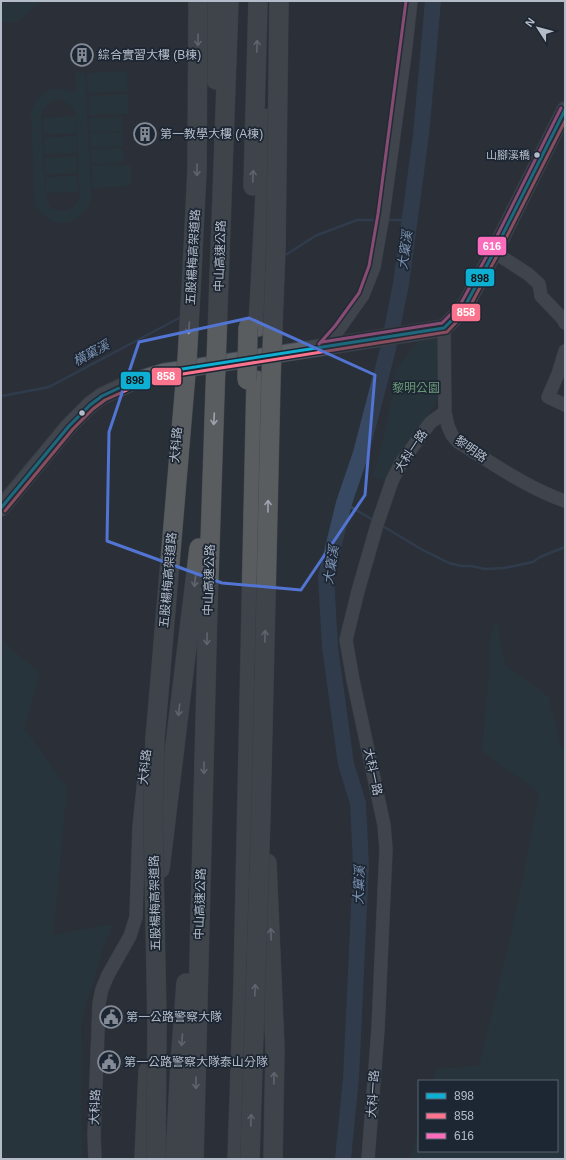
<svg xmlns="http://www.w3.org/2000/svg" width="566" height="1160" font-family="Arial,'Noto Sans TC',sans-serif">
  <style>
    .green { fill: #273a3e; fill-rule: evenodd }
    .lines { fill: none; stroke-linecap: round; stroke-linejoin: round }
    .stream { stroke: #384963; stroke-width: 2.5 }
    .river { stroke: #384963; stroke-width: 16 }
    .minor-casing { stroke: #484c53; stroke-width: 14 }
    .major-casing { stroke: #484c55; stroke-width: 18 }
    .highway-casing { stroke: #474c53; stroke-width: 20 }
    .minor { stroke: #5a5e66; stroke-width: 13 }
    .major { stroke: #5c6168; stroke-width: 16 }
    .highway { stroke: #5a5d60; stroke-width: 19 }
    .highway-bridge-casing { stroke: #474c53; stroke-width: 20; stroke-linecap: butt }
    .highway-bridge { stroke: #5a5d60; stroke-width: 19 }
    .bus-1-casing { stroke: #1d2633; stroke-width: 6 }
    .bus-2-casing { stroke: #1d2633; stroke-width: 6 }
    .bus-3-casing { stroke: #1d2633; stroke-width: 6 }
    .bus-1 { stroke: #0dafd3; stroke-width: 3 }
    .bus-2 { stroke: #fc738d; stroke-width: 3 }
    .bus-3 { stroke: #fb6dba; stroke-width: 3 }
    .oneway { stroke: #9ea4af }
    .marked { fill: none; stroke: #5274d3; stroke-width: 3; stroke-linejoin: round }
    .bus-dot { fill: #b4bcc9; stroke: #1d2633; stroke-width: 1.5 }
    .labels { text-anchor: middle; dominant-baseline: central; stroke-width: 3.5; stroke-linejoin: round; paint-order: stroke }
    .bus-label { font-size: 11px; fill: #b4bcc9; stroke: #1d2633; text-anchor: end }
    .poi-label { font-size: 12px; fill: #b4bcc9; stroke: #1d2633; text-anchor: start }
    .street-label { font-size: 12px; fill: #b4bcc9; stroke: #1d2633 }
    .park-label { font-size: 12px; fill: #6b9a76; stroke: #1d2633 }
    .water-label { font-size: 13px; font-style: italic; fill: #7c92b1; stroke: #1d2633 }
    .line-badge { stroke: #1d2633; stroke-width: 1.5 }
    .badge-label { font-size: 11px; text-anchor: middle; font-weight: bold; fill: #fff }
    .pale-badge-label { font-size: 11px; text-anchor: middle; font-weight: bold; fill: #111 }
  </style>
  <rect width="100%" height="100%" fill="#2a3038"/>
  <!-- green -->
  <path class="green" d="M1,1H41L17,22H1Z
    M127,71V91L88,93L87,73Z
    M75,73H85L91,198C86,218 65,230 47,218C41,215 38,209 35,203L31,114C37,90 55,83 76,94ZM56,100C66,100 73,105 76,115L80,197C75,210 64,214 51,208L45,197L41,116C43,107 47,103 56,100Z
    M128,94V114L89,115V96Z
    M75,116L76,133L44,134V118Z
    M122,117V131L90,132V118Z
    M122,132L123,146L91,147L90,133Z
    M76,136V153L45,154L44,138Z
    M123,148V162L92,164L91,150Z
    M76,156L77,173L45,174V158Z
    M131,165V186L93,188L92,166Z
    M77,176L78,192L46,193V177Z
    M432,339H436L438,343L439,391L436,401L431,410L401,452L387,481L373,476L383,441L394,389L395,373L398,367L417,342Z
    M496,620L505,665L549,697L560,746L565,747V1159H410L419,1129V1151H557V1081H433L437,1069L479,1066C502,975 524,884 539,792L482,751L489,674V642Z
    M1,640L40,673L24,728L67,788L53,935L113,924L104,946L81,1022L82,1159H1Z"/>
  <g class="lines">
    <!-- stream -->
    <path class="stream" d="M385,220H409
      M284,256L315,236L357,220H378
      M2,396L49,387L183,316
      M344,503L375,521
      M381,525L421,549L449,563L461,566H471L485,569L504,568L533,562L540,557L565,547"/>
    <!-- river -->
    <path class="river" d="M343,1159L351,1078L361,865L358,803L346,764L330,647L326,577L344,503L361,453L388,349L401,284L421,135L433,1"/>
    <!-- minor casing -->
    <g class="minor-casing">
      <path id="minor" d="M494,252L528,274L539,284L541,296L563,319L565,323
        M444,328L445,412L448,426L452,435L458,442C492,463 527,488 565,501
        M323,347L339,329L363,295L374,267L383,215L405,54L411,1
        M565,351L558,374L548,397L565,405
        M95,1159L94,1135L99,1004L102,989L108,975L130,936L136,917L139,827L146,760
        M368,1159L378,1029L386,849L384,825L353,680L346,640L358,591L377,525L392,481L401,463L430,423L445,412"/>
    </g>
    <!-- major casing -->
    <g class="major-casing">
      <path id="major" d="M1,508L69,426L90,405L102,396L134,381L163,372L184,369L444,328L464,308L494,252L565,110"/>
    </g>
    <!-- highway casing -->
    <g class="highway-casing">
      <path id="highway" d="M210,1L216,80
        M253,186L258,1
        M258,327L269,118
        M217,336L229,1
        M267,863L275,1049L273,1159
        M160,869L199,548
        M144,1159L148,1071
        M175,1159L180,1064L186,983
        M194,1159L208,605L215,392
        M237,1159L243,984L256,380"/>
    </g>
    <!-- minor -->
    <use href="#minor" class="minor"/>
    <!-- major -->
    <use href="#major" class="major"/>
    <!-- highway -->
    <use href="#highway" class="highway"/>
    <!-- highway-bridge casing -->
    <g class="highway-bridge-casing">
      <path id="highway-bridge" d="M247,380L248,327
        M215,392L217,336
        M156,1159L157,1023L153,815L155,739L187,361L191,290L197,170L198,1
        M250,1159L261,813L271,378L276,247L279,1"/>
    </g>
    <!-- highway-bridge -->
    <use href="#highway-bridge" class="highway-bridge"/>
    <!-- bus-1 casing -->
    <g class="bus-1-casing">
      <path id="bus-1" d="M1,508L69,426L90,405L102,396L134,381L163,372L444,328L464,308L494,252L565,110"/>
    </g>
    <!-- bus-2 casing -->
    <g class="bus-2-casing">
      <path id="bus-2" d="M5,511L73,429L93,409L105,400L136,386L164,377L447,332L468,310L498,254L565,121"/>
    </g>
    <!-- bus-3 casing -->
    <g class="bus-3-casing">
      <path id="bus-3" d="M322,342L442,323L460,305L490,250L561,108
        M319,344L335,326L359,293L369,266L378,214L406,1"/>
    </g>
    <!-- bus-1 -->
    <use href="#bus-1" class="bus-1"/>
    <!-- bus-2 -->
    <use href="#bus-2" class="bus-2"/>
    <!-- bus-3 -->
    <use href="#bus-3" class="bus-3"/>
  </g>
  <!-- one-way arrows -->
  <defs><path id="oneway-shaft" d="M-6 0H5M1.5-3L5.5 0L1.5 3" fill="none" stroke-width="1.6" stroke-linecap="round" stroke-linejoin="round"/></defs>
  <g class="oneway">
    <use href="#oneway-shaft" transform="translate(198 40) rotate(91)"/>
    <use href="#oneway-shaft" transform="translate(257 46) rotate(-88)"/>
    <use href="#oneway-shaft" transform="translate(197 170) rotate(91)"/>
    <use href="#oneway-shaft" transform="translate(253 176) rotate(-88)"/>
    <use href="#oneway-shaft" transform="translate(189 328) rotate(94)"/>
    <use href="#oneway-shaft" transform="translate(214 419) rotate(93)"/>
    <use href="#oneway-shaft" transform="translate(268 506) rotate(-89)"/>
    <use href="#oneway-shaft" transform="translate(195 581) rotate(97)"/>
    <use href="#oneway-shaft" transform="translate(265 636) rotate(-89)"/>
    <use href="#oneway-shaft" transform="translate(207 639) rotate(91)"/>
    <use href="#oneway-shaft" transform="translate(179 710) rotate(97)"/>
    <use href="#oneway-shaft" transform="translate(204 768) rotate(91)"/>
    <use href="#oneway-shaft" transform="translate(271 934) rotate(-93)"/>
    <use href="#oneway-shaft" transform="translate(255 990) rotate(-88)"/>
    <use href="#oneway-shaft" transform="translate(182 1040) rotate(95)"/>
    <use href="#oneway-shaft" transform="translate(274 1078) rotate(-89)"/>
    <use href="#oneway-shaft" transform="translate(196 1083) rotate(91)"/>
    <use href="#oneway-shaft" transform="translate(251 1120) rotate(-88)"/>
  </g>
  <!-- marked area -->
  <path d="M0 0H566V1160H0ZM249,318L375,375L365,495L301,590L222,583L107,541L109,432L139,342Z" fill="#2a3038" fill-opacity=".55" fill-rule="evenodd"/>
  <path class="marked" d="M249,318L375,375L365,495L301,590L222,583L107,541L109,432L139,342Z"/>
  <!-- icons -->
  <defs>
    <g id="building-ring" transform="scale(1.15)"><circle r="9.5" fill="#1d2633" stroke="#848b96" stroke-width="1.5"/><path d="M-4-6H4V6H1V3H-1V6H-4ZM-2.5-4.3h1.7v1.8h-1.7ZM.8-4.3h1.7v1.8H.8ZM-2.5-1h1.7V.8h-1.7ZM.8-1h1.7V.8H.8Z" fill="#848b96"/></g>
    <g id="civic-ring" transform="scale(1.15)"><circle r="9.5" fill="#1d2633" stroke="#848b96" stroke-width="1.5"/><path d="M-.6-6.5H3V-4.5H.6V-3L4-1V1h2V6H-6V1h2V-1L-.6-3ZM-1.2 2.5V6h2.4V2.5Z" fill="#848b96"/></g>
  </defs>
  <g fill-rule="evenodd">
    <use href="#building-ring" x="82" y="55"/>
    <use href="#building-ring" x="145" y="134"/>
    <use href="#civic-ring" x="111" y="1017"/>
    <use href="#civic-ring" x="109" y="1062"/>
  </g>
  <!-- markers -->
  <g class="bus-dot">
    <circle cx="537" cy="155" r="3.5"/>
    <circle cx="82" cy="413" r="3.5"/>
  </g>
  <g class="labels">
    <!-- bus labels -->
    <g class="bus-label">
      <text x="530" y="155">山腳溪橋</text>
    </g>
    <!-- poi labels -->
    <g class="poi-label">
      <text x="98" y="55">綜合實習大樓 (B棟)</text>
      <text x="160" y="134">第一教學大樓 (A棟)</text>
      <text x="126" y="1017">第一公路警察大隊</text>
      <text x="124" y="1062">第一公路警察大隊泰山分隊</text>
    </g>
    <!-- street labels -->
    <g class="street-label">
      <text transform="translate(220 256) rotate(-88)">中山高速公路</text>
      <text transform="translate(193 257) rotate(-87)">五股楊梅高架道路</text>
      <text transform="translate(176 445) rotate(-85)">大科路</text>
      <text transform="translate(471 449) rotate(35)">黎明路</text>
      <text transform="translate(411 451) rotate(-56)">大科一路</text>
      <text transform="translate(168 580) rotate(-85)">五股楊梅高架道路</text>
      <text transform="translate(209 580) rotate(-88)">中山高速公路</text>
      <text transform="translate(145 767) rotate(-84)">大科路</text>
      <text transform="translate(373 772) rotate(78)">大科一路</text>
      <text transform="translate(155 903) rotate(-91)">五股楊梅高架道路</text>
      <text transform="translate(200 904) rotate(-88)">中山高速公路</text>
      <text transform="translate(373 1094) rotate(-86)">大科一路</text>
      <text transform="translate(95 1107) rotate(-88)">大科路</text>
    </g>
    <!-- park labels -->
    <g class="park-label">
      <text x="416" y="388">黎明公園</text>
    </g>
    <!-- water labels -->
    <g class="water-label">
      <text transform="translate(405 250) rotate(-82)">大窠溪</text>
      <text transform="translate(91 353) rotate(-28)">橫窠溪</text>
      <text transform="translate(331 565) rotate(-81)">大窠溪</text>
      <text transform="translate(359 885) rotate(-88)">大窠溪</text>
    </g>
  </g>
  <g class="line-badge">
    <rect x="477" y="236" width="30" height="20" rx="4" fill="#fb6dba"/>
    <rect x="465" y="268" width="30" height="19" rx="4" fill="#0dafd3"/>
    <rect x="451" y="303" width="30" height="19" rx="4" fill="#fc738d"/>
    <rect x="151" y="367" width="31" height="19" rx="4" fill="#fc738d"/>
    <rect x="120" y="371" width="31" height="19" rx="4" fill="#0dafd3"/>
  </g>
  <g class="badge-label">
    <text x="492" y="250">616</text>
    <text x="466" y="316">858</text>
    <text x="166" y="380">858</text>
  </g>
  <g class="pale-badge-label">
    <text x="480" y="282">898</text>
    <text x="135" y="384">898</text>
  </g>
  <!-- border -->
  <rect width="566" height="1160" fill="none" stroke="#b4bcc9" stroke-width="4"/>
  <!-- legend -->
  <rect x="418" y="1080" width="140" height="72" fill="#1d2633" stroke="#59626f"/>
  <rect x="426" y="1093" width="20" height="6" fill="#0dafd3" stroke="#59626f"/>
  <text x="454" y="1100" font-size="12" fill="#b4bcc9">898</text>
  <rect x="426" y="1113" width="20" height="6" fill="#fc738d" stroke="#59626f"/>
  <text x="454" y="1120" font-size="12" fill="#b4bcc9">858</text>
  <rect x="426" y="1133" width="20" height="6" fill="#fb6dba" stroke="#59626f"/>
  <text x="454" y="1140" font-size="12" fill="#b4bcc9">616</text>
  <!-- north arrow -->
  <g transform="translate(538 28) rotate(306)" stroke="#1d2633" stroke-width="3" paint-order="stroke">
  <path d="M0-3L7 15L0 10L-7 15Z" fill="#b4bcc9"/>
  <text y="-6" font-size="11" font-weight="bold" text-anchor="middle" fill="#b4bcc9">N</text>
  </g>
</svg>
